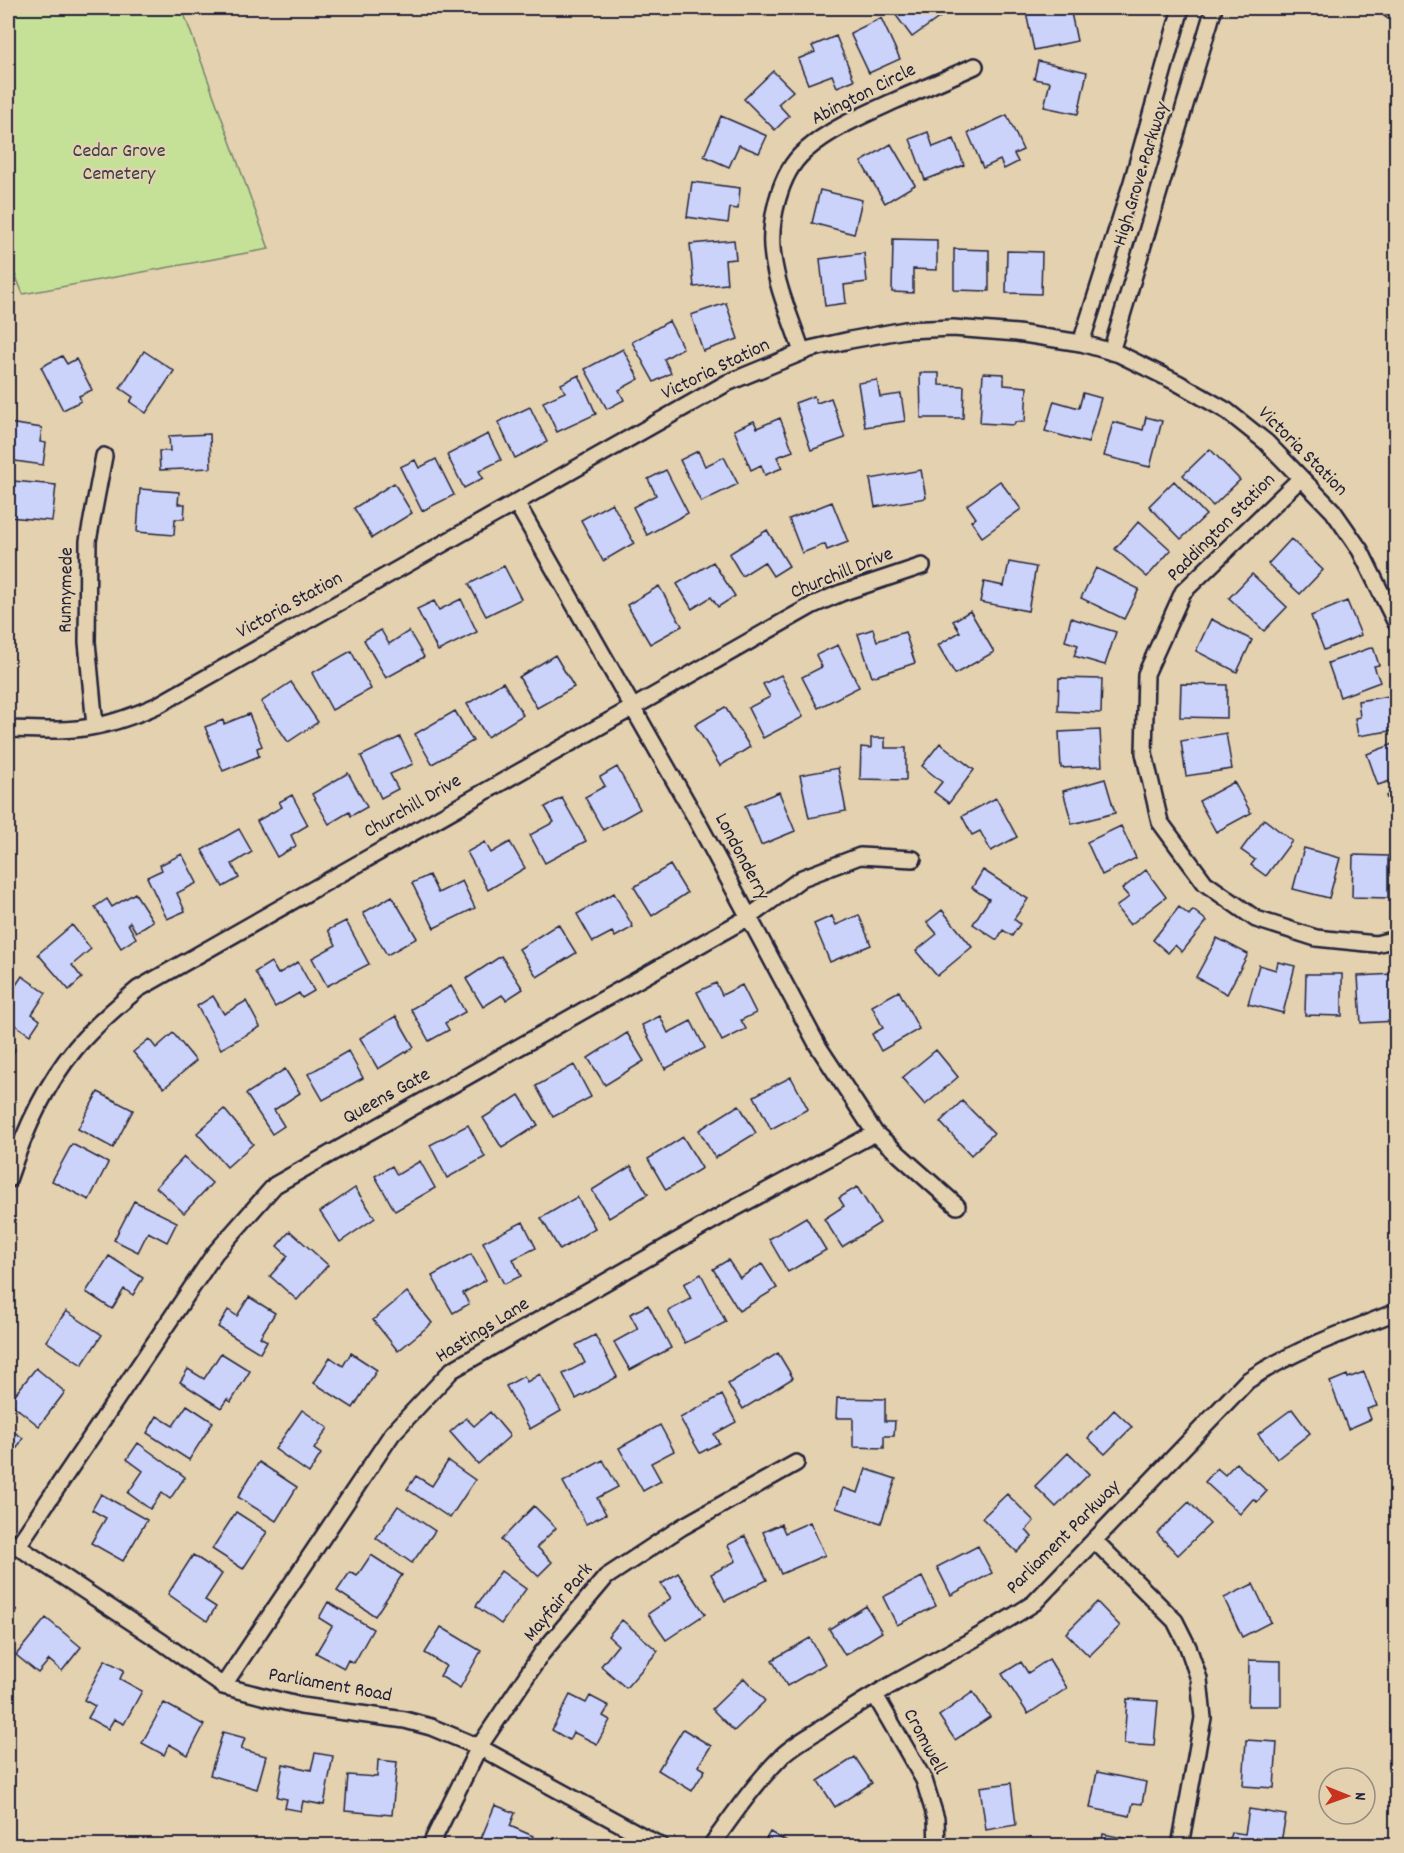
<svg xmlns="http://www.w3.org/2000/svg" width="1404" height="1853" font-family="Dekko,sans-serif">
  <style>
    .green { fill: #c5e198; stroke: #74826a; stroke-width: 1.5 }
    .building { fill: #cbd3fb; stroke: #22223b; stroke-width: 1.5 }
    .lines { fill: none; stroke-linecap: round; stroke-linejoin: round }
    .minor-casing { stroke: #22223b; stroke-width: 20 }
    .tertiary-casing { stroke: #22223b; stroke-width: 24 }
    .minor { stroke: #e4d1af; stroke-width: 15 }
    .tertiary { stroke: #e4d1af; stroke-width: 20 }
    .labels { text-anchor: middle; dominant-baseline: central; stroke-width: 4.5; stroke-linejoin: round; paint-order: stroke }
    .street-label { font-size: 20px; fill: #22223b; stroke: #e4d1af }
    .park-label { font-size: 20px; fill: #3a3f49; stroke: #e4d1af }
  </style>
  <rect width="100%" height="100%" fill="#e4d1af"/>
  <filter id="ink" filterUnits="userSpaceOnUse"><feTurbulence type="fractalNoise" baseFrequency=".0167" numOctaves="2"/><feDisplacementMap in="SourceGraphic" scale="12" xChannelSelector="R" yChannelSelector="G"/><feConvolveMatrix kernelMatrix="1 2 1 2 8 2 1 2 1" color-interpolation-filters="sRGB"/></filter>
  <g filter="url(#ink)">
    <!-- green -->
    <path class="green" d="M8,8H182L269,249L23,294L8,257Z"/>
    <!-- building -->
    <path class="building" d="M895,8H944L947,12L912,37L892,10Z
      M1025,8H1070L1077,41L1034,50Z
      M881,18L900,59L869,73L850,33Z
      M836,36L854,80L837,87L832,75L808,84L798,59L815,52L812,46Z
      M1038,61L1087,72L1078,114L1044,107L1050,82L1034,79Z
      M773,71L793,91L778,104L789,116L775,130L744,99Z
      M1007,115L1023,150L1014,154L1018,162L1004,169L1000,160L983,168L968,133Z
      M721,116L767,136L759,153L739,145L729,167L704,156Z
      M928,132L933,147L954,139L964,165L925,180L910,139Z
      M891,144L915,185L885,203L861,162Z
      M692,182L740,188L738,209L730,208L728,223L687,217Z
      M820,190L862,200L854,234L812,223Z
      M893,239L937,240V270L913,269V293L892,292Z
      M734,240L736,259L725,260L727,284L694,287L690,244Z
      M954,249L989,250V291L954,290Z
      M1007,251L1042,252L1041,294L1006,293Z
      M864,253L867,282L844,285L846,303L825,306L820,259Z
      M726,303L738,339L703,351L691,315Z
      M669,321L683,348L664,359L671,373L654,382L632,342Z
      M623,349L639,379L619,390L624,400L607,409L585,369Z
      M144,351L174,371L146,413L130,402L133,397L120,388Z
      M62,356L67,364L76,359L92,390L79,396L81,401L63,410L41,367Z
      M920,373H939V385L964,386L963,418H921Z
      M983,373L1004,374V385L1027,387L1025,422H1015L1014,425L980,423Z
      M579,375L596,414L557,432L543,402L565,392L561,384Z
      M877,380L880,397L901,394L905,421L865,427L858,383Z
      M1083,393L1101,398L1088,443L1045,431L1054,401L1079,408Z
      M814,396L817,403L831,398L845,438L811,450L795,403Z
      M530,407L547,442L515,458L498,422Z
      M1146,417L1162,421L1150,467L1104,456L1113,422L1143,430Z
      M780,418L793,451L777,457L782,468L765,475L761,465L751,470L734,430L754,421L757,428Z
      M8,423L42,428L40,442L46,443L43,465L8,460Z
      M210,434L211,468L160,470L159,451H170L169,436Z
      M488,434L501,460L479,471L483,478L464,488L447,455Z
      M1210,449L1240,480L1213,506L1183,475Z
      M698,451L705,466L724,457L738,484L701,502L680,460Z
      M436,459L454,495L422,511L400,467L415,460L419,468Z
      M666,470L688,513L647,535L633,507L656,495L648,479Z
      M921,470L926,498L875,507L870,479Z
      M13,481L56,485L52,521L9,517Z
      M1000,481L1021,509L982,537L971,521L976,518L967,505Z
      M1174,481L1206,515L1181,539L1149,506Z
      M394,483L412,513L372,538L354,508Z
      M140,489L179,492L178,504H185L184,519H175L174,535L137,532Z
      M832,502L848,542L827,550L825,544L802,553L789,519Z
      M612,503L634,543L603,561L581,520Z
      M1139,521L1171,550L1147,577L1115,549Z
      M767,530L789,566L773,576L764,562L742,576L729,554Z
      M1291,539L1323,570L1300,594L1268,564Z
      M713,562L735,596L718,607L711,597L692,609L677,584Z
      M1009,562L1036,567L1028,611L980,602L984,582L1004,586Z
      M504,566L521,599L486,616L469,584Z
      M1096,568L1139,589L1124,619L1081,598Z
      M1252,574L1287,607L1264,631L1229,598Z
      M659,586L682,626L650,644L627,605Z
      M461,599L477,632L438,651L417,609L434,601L439,610Z
      M1347,601L1361,635L1324,650L1311,616Z
      M970,611L994,652L955,674L938,645L960,632L953,621Z
      M1071,618L1116,632L1105,665L1074,656L1078,645L1065,641Z
      M1211,619L1252,640L1237,672L1196,651Z
      M873,629L877,641L905,632L915,663L872,677L858,634Z
      M381,630L389,644L409,631L424,657L386,678L364,640Z
      M838,645L859,687L818,708L802,677L822,667L816,655Z
      M1373,647L1379,665L1374,666L1380,682L1340,697L1328,663Z
      M351,651L371,689L332,710L312,673Z
      M555,655L574,687L537,708L519,677Z
      M781,675L803,717L763,738L748,708L770,697L763,684Z
      M1059,678L1102,679L1101,713L1058,711Z
      M291,682L318,722L288,742L261,702Z
      M503,682L523,715L487,737L467,704Z
      M1181,684L1227,685V718L1180,717Z
      M1396,695V730L1358,736L1355,718L1360,717L1358,701Z
      M725,707L750,747L720,766L695,725Z
      M455,711L473,741L432,764L415,734Z
      M249,714L262,746L257,748L259,756L223,771L205,727L223,720L224,724Z
      M1100,730L1102,766L1061,768L1059,732Z
      M1226,733L1232,769L1186,776L1181,741Z
      M400,737L413,764L390,774L398,789L381,798L361,756Z
      M871,738H885V748H906V780L860,779L861,747L871,748Z
      M940,743L974,770L949,803L934,792L942,782L922,766Z
      M1396,743V779L1378,785L1367,754Z
      M617,767L640,809L603,830L585,797L605,786L600,777Z
      M838,768L846,811L809,818L800,775Z
      M348,773L367,807L351,816L349,812L329,824L312,794Z
      M1105,779L1115,813L1072,824L1063,791Z
      M1234,782L1251,813L1216,832L1199,801Z
      M779,792L795,831L761,845L745,806Z
      M1396,792V825L1386,796Z
      M292,795L308,825L291,835L296,846L277,857L257,821L282,807L279,802Z
      M562,798L586,841L545,863L530,835L554,822L545,807Z
      M996,798L1017,837L991,851L980,831L972,835L962,816Z
      M1264,819L1292,841L1266,876L1251,865L1255,860L1241,850Z
      M1121,826L1136,858L1102,875L1087,842Z
      M239,829L252,852L232,864L239,878L223,887L202,850Z
      M485,842L491,853L510,842L525,868L488,890L467,852Z
      M1304,848L1340,858L1329,898L1293,889Z
      M182,854L197,883L177,893L185,911L167,919L147,877L162,870L160,865Z
      M1353,855L1388,856V898L1352,897Z
      M670,865L687,893L652,916L634,887Z
      M983,870L1028,899L1014,919L1020,924L1012,936L1003,930L997,940L973,924L989,899L972,888Z
      M1146,870L1166,897L1130,925L1116,907L1129,897L1122,889Z
      M429,875L438,893L462,881L475,908L434,928L412,883Z
      M135,893L153,921L136,932L130,922L128,924L136,938L121,948L95,907L107,899L112,907Z
      M614,893L633,927L615,937L612,932L593,942L577,914Z
      M392,896L417,938L387,955L363,913Z
      M1179,907L1189,915L1193,910L1207,921L1182,952L1175,945L1168,953L1153,940Z
      M942,910L972,947L937,976L916,951L937,934L927,922Z
      M859,915L871,945L830,962L814,924L832,916L836,925Z
      M346,921L369,964L327,986L312,958L336,945L328,930Z
      M558,924L576,953L537,977L519,949Z
      M72,925L91,949L72,965L82,978L69,990L38,954Z
      M1217,938L1248,954L1227,994L1196,977Z
      M501,956L523,989L506,1000L502,995L483,1007L466,979Z
      M271,962L278,974L298,962L314,991L302,998L299,993L275,1007L255,972Z
      M1278,962L1295,966L1283,1013L1248,1004L1259,965L1276,970Z
      M1306,974H1342V1016L1305,1015Z
      M1394,974L1396,1021L1361,1023L1358,976Z
      M22,976L46,993L32,1014L40,1020L30,1035L8,1020V997Z
      M716,983L722,995L742,985L756,1013L741,1020L746,1029L722,1041L697,992Z
      M451,986L465,1012L445,1023L449,1030L429,1041L411,1009Z
      M899,991L919,1029L881,1051L872,1034L883,1028L872,1006Z
      M213,996L224,1014L246,1001L260,1027L221,1049L197,1006Z
      M396,1016L414,1047L378,1069L360,1038Z
      M660,1016L668,1033L691,1021L705,1048L665,1069L642,1025Z
      M173,1033L196,1061L164,1088L133,1052L149,1039L156,1048Z
      M627,1033L644,1061L605,1085L588,1058Z
      M8,1045L15,1049L8,1065Z
      M936,1050L958,1077L925,1105L902,1078Z
      M348,1051L363,1078L323,1100L308,1074Z
      M574,1065L591,1097L553,1117L536,1086Z
      M285,1069L300,1093L274,1110L284,1126L272,1134L246,1094Z
      M791,1077L808,1109L771,1129L754,1096Z
      M98,1092L133,1110L113,1148L78,1129Z
      M519,1095L538,1125L502,1148L483,1118Z
      M962,1101L994,1133L971,1155L940,1122Z
      M739,1105L756,1133L715,1158L699,1130Z
      M224,1109L253,1144L227,1167L197,1133Z
      M468,1125L485,1157L447,1178L430,1145Z
      M683,1137L702,1168L666,1190L648,1159Z
      M72,1144L108,1163L89,1200L52,1181Z
      M184,1157L212,1183L184,1213L156,1187Z
      M420,1161L435,1188L395,1211L375,1176L392,1166L397,1175Z
      M631,1166L648,1194L609,1218L592,1190Z
      M857,1187L880,1223L842,1247L824,1219L844,1206L839,1198Z
      M355,1188L375,1218L340,1242L320,1212Z
      M577,1197L595,1228L560,1250L541,1218Z
      M134,1201L177,1222L167,1242L148,1232L138,1252L114,1240Z
      M806,1217L826,1250L788,1272L769,1239Z
      M523,1222L536,1248L513,1259L521,1276L504,1284L483,1242Z
      M290,1231L328,1265L297,1300L270,1276L288,1256L277,1246Z
      M471,1254L486,1280L463,1293L469,1304L453,1313L432,1276Z
      M109,1256L143,1278L133,1295L124,1289L112,1309L86,1292Z
      M728,1260L740,1278L762,1264L777,1288L739,1311L713,1269Z
      M701,1274L726,1322L685,1343L668,1311L691,1299L684,1284Z
      M407,1292L432,1323L398,1351L373,1320Z
      M249,1297L275,1313L260,1337L267,1341L260,1353L218,1327L228,1310L237,1316Z
      M648,1305L671,1348L630,1370L614,1342L638,1329L630,1314Z
      M66,1311L102,1335L82,1365L46,1341Z
      M595,1335L617,1377L576,1399L563,1374L585,1363L576,1345Z
      M221,1353L250,1371L231,1402L227,1399L221,1408L180,1382L188,1369L204,1379Z
      M351,1353L377,1370L353,1408L314,1383L330,1357L343,1366Z
      M778,1353L793,1378L743,1409L728,1384Z
      M1396,1358V1382L1389,1361Z
      M36,1368L65,1392L39,1426L9,1402Z
      M1364,1372L1377,1406L1367,1409L1371,1419L1348,1429L1330,1382L1347,1375L1348,1378Z
      M540,1374L561,1411L530,1429L506,1386L524,1376L527,1382Z
      M722,1395L736,1422L714,1434L719,1443L700,1453L680,1418Z
      M837,1398L885,1399V1421H895L894,1436H884V1448L853,1447V1418H836Z
      M187,1405L213,1422L189,1460L147,1433L157,1416L173,1426Z
      M1292,1409L1310,1433L1277,1459L1258,1434Z
      M302,1410L328,1428L314,1449L321,1454L309,1473L275,1449Z
      M1114,1410L1132,1427L1105,1454L1088,1438Z
      M490,1412L510,1436L478,1464L450,1432L466,1418L474,1426Z
      M660,1425L674,1451L651,1463L661,1481L643,1491L619,1448Z
      M8,1428L23,1438L10,1460L15,1464L8,1476Z
      M138,1443L185,1477L170,1499L162,1493L150,1509L128,1493L143,1471L127,1459Z
      M1068,1453L1089,1474L1056,1507L1035,1486Z
      M603,1460L618,1487L597,1498L606,1514L586,1524L563,1482Z
      M448,1461L475,1480L450,1518L407,1489L416,1476L432,1486Z
      M259,1462L297,1487L276,1521L238,1497Z
      M1236,1463L1267,1491L1257,1502L1253,1499L1240,1514L1205,1482L1217,1468L1225,1475Z
      M866,1469L896,1479L881,1523L836,1508L843,1488L858,1493Z
      M101,1494L147,1520L123,1561L91,1543L106,1518L92,1510Z
      M1007,1494L1034,1521L1026,1530L1032,1537L1017,1552L982,1518Z
      M1189,1502L1210,1524L1178,1555L1157,1533Z
      M398,1506L435,1531L412,1563L376,1538Z
      M534,1506L556,1528L537,1547L552,1562L538,1576L501,1540Z
      M236,1512L267,1532L243,1569L212,1549Z
      M810,1522L825,1555L781,1574L763,1532L781,1524L785,1533Z
      M745,1536L767,1580L725,1601L711,1574L736,1561L728,1545Z
      M978,1546L992,1573L951,1595L937,1567Z
      M193,1555L222,1574L205,1600L216,1607L207,1621L168,1594Z
      M371,1555L402,1575L375,1616L337,1591L350,1572L357,1576Z
      M501,1571L526,1589L501,1624L476,1606Z
      M678,1573L705,1614L666,1640L648,1614L671,1598L661,1584Z
      M922,1577L936,1606L897,1625L883,1597Z
      M1253,1584L1271,1622L1242,1637L1224,1598Z
      M328,1602L373,1629L354,1663L348,1660L344,1668L316,1653L332,1626L319,1618Z
      M1097,1602L1120,1626L1089,1656L1066,1633Z
      M8,1605L17,1610L8,1626Z
      M866,1606L882,1632L845,1655L829,1629Z
      M46,1618L81,1647L62,1671L49,1660L38,1673L16,1655Z
      M622,1620L658,1651L626,1688L601,1666L618,1645L608,1636Z
      M441,1627L481,1651L460,1688L440,1676L446,1666L425,1653Z
      M810,1638L825,1664L787,1686L772,1660Z
      M1049,1659L1067,1688L1028,1714L1002,1674L1021,1662L1028,1673Z
      M105,1660L124,1670L120,1679L142,1691L124,1724L114,1719L108,1729L88,1718L95,1706L84,1700Z
      M1249,1660L1281,1661V1706H1248Z
      M744,1678L765,1701L734,1731L712,1709Z
      M973,1692L990,1717L955,1740L939,1716Z
      M570,1695L586,1703L590,1696L609,1706L603,1716L610,1720L597,1744L573,1732L569,1740L552,1730Z
      M1127,1699L1158,1701L1154,1746L1124,1744Z
      M164,1703L204,1725L188,1755L169,1744L164,1755L142,1743Z
      M683,1729L711,1746L698,1766L705,1770L692,1791L658,1770Z
      M223,1732L245,1738L241,1749L266,1756L257,1789L210,1775Z
      M1246,1740L1277,1742L1274,1788L1243,1786Z
      M315,1753L333,1756L324,1805L303,1801L301,1811L285,1808L287,1799L277,1797L283,1764L311,1770Z
      M855,1757L872,1783L835,1807L818,1781Z
      M378,1760L397,1762L392,1815L345,1811L348,1775L377,1777Z
      M1097,1772L1146,1782L1142,1804L1133,1803L1130,1816L1090,1808Z
      M1011,1783L1016,1825L986,1830L980,1787Z
      M495,1805L515,1813L510,1826L533,1836L529,1846H478Z
      M1249,1809L1286,1815L1281,1842L1278,1841L1277,1846H1228L1231,1832L1245,1834Z
      M770,1832L794,1846H762Z
      M1103,1834L1134,1840L1133,1846H1101Z"/>
    <g class="lines">
      <!-- minor casing -->
      <g class="minor-casing">
        <path id="minor" d="M1081,343L1132,182L1181,8
          M802,352C792,321 777,289 773,257C768,224 779,173 805,151C830,129 861,116 892,102C920,90 948,78 975,66
          M1111,352L1214,8
          M1301,478L1183,592L1146,674L1144,753L1160,822L1205,883L1256,919L1316,938L1376,944L1396,939
          M517,504L694,815L818,1046L875,1133L957,1206
          M95,726L87,642L88,541L104,456
          M8,729C37,730 67,732 96,726C118,722 138,714 158,705L727,383L810,349L850,340L905,330L953,328L1017,333L1081,343L1119,354L1178,383L1227,411L1266,442L1333,511L1360,550L1396,623
          M8,1180C23,1135 44,1086 75,1049C93,1027 115,1008 138,989L813,605L841,593L922,566
          M8,1540L162,1642L223,1686L301,1706L405,1720L431,1727L479,1747L661,1846
          M1094,1540L1175,1621L1188,1647L1199,1679L1203,1718L1180,1846
          M17,1547L215,1253L275,1185L749,917L802,878L860,856L913,859
          M223,1686L392,1434L452,1370L724,1214L875,1133
          M875,1695L924,1780L936,1819L937,1846
          M430,1846L479,1747L542,1653L606,1577L682,1527L796,1463
          M711,1846C733,1815 755,1783 782,1756C794,1744 812,1735 827,1725C893,1679 967,1647 1034,1603L1247,1381C1293,1350 1345,1332 1396,1312"/>
      </g>
      <!-- tertiary casing -->
      <g class="tertiary-casing">
        <path id="tertiary" d="M1392,8L1396,9"/>
      </g>
      <!-- minor -->
      <use href="#minor" class="minor"/>
      <!-- tertiary -->
      <use href="#tertiary" class="tertiary"/>
    </g>
  </g>
  <g class="labels">
    <!-- street labels -->
    <g class="street-label">
      <text transform="translate(864 95) rotate(-27)">Abington Circle</text>
      <text transform="translate(1142 174) rotate(-73)">High Grove Parkway</text>
      <text transform="translate(716 370) rotate(-26)">Victoria Station</text>
      <text transform="translate(1302 452) rotate(45)">Victoria Station</text>
      <text transform="translate(1222 528) rotate(-45)">Paddington Station</text>
      <text transform="translate(842 574) rotate(-22)">Churchill Drive</text>
      <text transform="translate(67 590) rotate(-89)">Runnymede</text>
      <text transform="translate(290 606) rotate(-29)">Victoria Station</text>
      <text transform="translate(413 807) rotate(-30)">Churchill Drive</text>
      <text transform="translate(741 857) rotate(62)">Londonderry</text>
      <text transform="translate(387 1097) rotate(-29)">Queens Gate</text>
      <text transform="translate(483 1331) rotate(-32)">Hastings Lane</text>
      <text transform="translate(1064 1538) rotate(-45)">Parliament Parkway</text>
      <text transform="translate(559 1603) rotate(-50)">Mayfair Park</text>
      <text transform="translate(330 1686) rotate(10)">Parliament Road</text>
      <text transform="translate(924 1742) rotate(62)">Cromwell</text>
    </g>
    <!-- park labels -->
    <g class="park-label">
      <text x="119" y="152">Cedar Grove<tspan x="119" dy="23">Cemetery</tspan></text>
    </g>
  </g>
  <!-- margin -->
  <rect width="1404" height="1853" fill="none" stroke="#e4d1af" stroke-width="30"/>
  <rect x="15" y="15" width="1374" height="1823" fill="none" stroke="#22223b" stroke-width="2" filter="url(#ink)"/>
  <!-- north arrow -->
  <g transform="translate(1347 1796) rotate(91)"><circle r="28" fill="#e4d1af" stroke="#968b81" stroke-width="1.5"/>
  <path d="M0-4.5L10 22L0 15L-10 22Z" fill="#c8321e"/>
  <text y="-9" font-size="16" font-weight="bold" text-anchor="middle" fill="#22223b">N</text>
  </g>
</svg>
